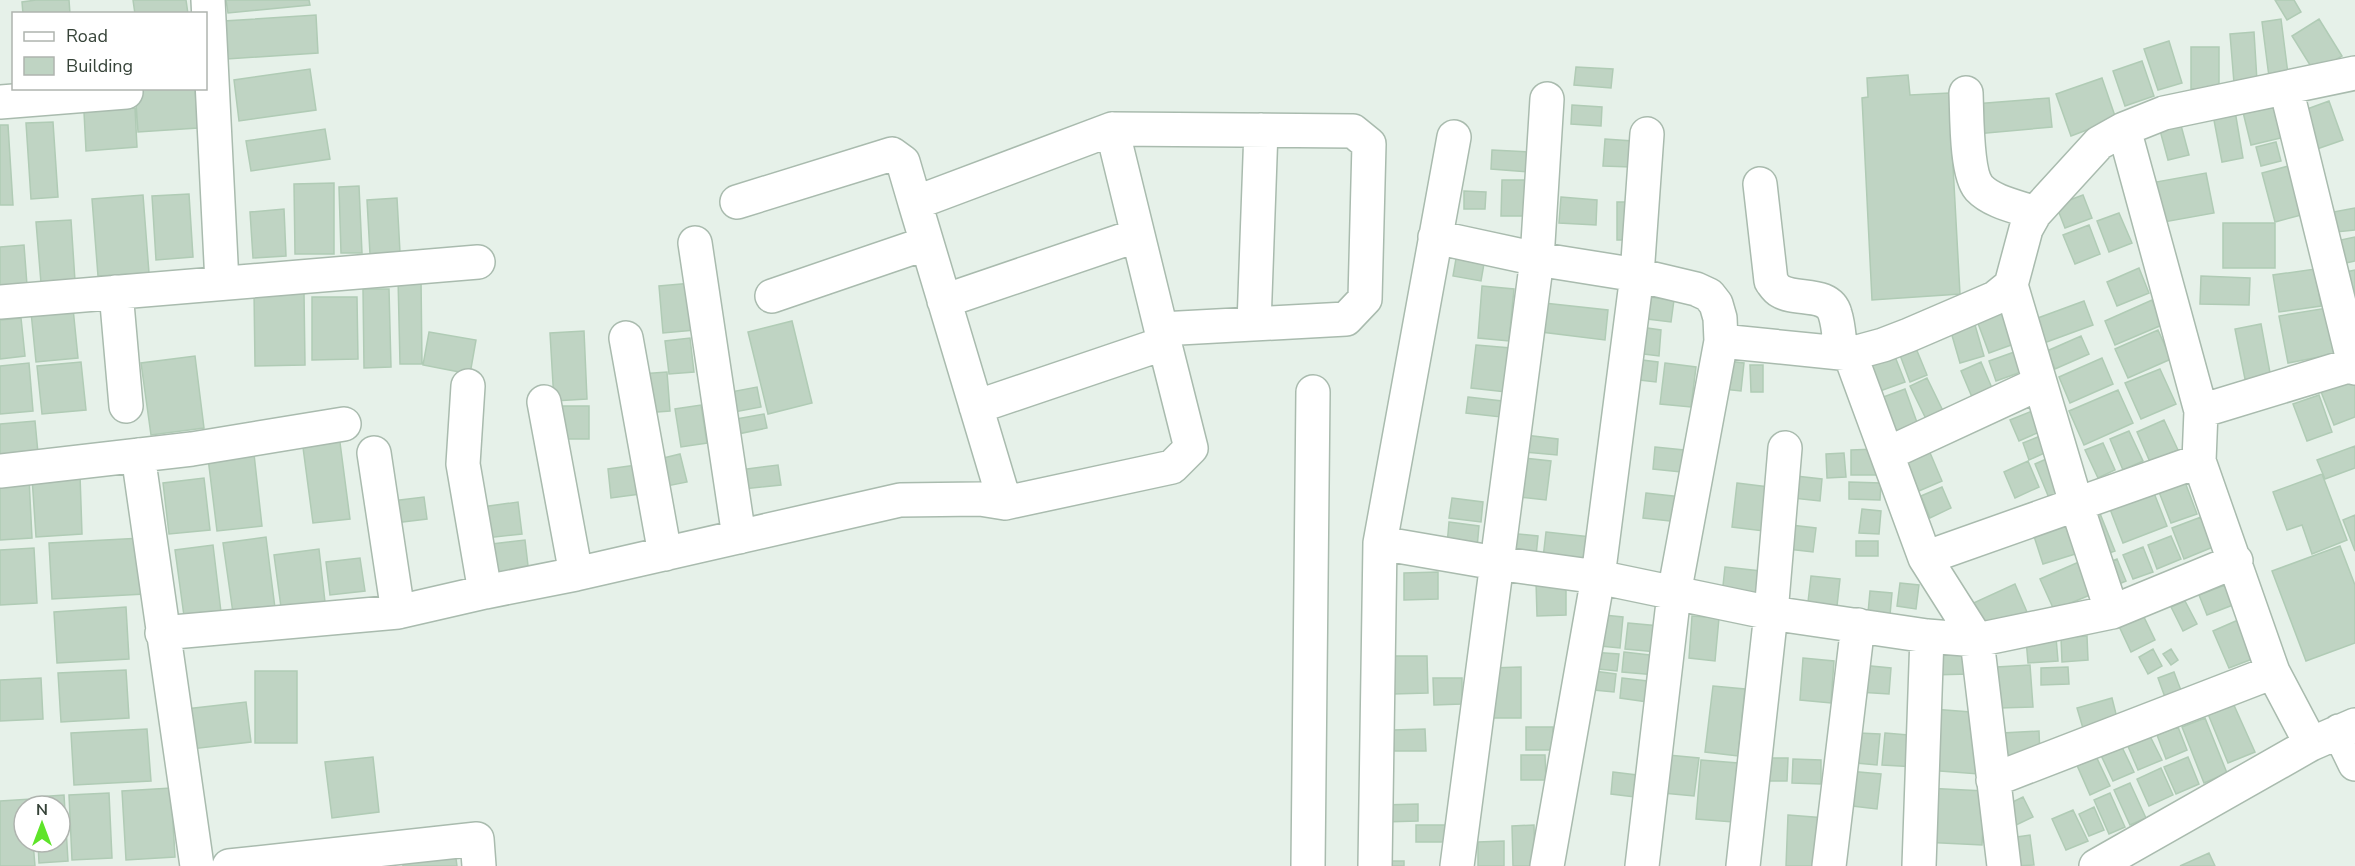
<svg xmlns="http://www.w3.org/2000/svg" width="2355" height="866" font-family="'Nunito Sans',sans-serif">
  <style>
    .building { fill: #bfd4c3; stroke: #b0cbb5; stroke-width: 1.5 }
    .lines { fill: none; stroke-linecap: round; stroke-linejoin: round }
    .minor-casing { stroke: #a9bbae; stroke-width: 36 }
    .minor { stroke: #fff; stroke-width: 33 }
  </style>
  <rect width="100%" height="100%" fill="#e6f1e9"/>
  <!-- building -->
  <path class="building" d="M36,0H69L70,14H23L22,2Z
    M133,0H186L188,14H135Z
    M226,0H309L310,5L228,13Z
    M2275,0H2294L2301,12L2287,20Z
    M316,15L318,53L227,59L224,21Z
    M2281,19L2288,74L2269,77L2262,22Z
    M2319,19L2342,56L2315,73L2292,36Z
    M2254,32L2257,81L2234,83L2230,34Z
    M2169,41L2182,83L2158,90L2144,49Z
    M2191,47H2219V89H2191Z
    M2142,61L2154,96L2125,106L2113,71Z
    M1576,67L1613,69L1611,88L1574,85Z
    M310,69L316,110L239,121L234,80Z
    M1908,75L1910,95L1949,93L1960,294L1872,300L1862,98L1868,97L1867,78Z
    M2102,78L2116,119L2071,136L2056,94Z
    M135,88H195L198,128L138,132Z
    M2049,98L2052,127L1976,134L1974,104Z
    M2275,100L2285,137L2251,145L2242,108Z
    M2329,101L2343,140L2314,150L2299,112Z
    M1572,105L1602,107L1601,126L1571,124Z
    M135,108L137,147L86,151L84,112Z
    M2235,111L2243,158L2222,162L2213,115Z
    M2179,118L2189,155L2168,160L2158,123Z
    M53,122L58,197L31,199L26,123Z
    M0,125H8L13,205H0Z
    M325,129L330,159L251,171L246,141Z
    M1605,139L1633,141L1631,167L1603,166Z
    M2276,142L2281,161L2261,166L2256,147Z
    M1492,150L1529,152L1528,172L1491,169Z
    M2296,164L2309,213L2275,222L2262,173Z
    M2206,173L2214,213L2153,224L2145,184Z
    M1502,180H1528L1527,216H1501Z
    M334,183V254H295L294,184Z
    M359,186L362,253H341L339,187Z
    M1464,191L1486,192L1485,209H1464Z
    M189,194L193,257L156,260L152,196Z
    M143,195L149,273L98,276L92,199Z
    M2083,195L2092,218L2065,228L2056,205Z
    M1561,197L1597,200L1596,225L1559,223Z
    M397,198L400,252L370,254L367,200Z
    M1617,202H1635V240H1617Z
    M2355,208V230L2336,232L2333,212Z
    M284,209L286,256L253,258L250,212Z
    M2119,213L2132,243L2109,252L2097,221Z
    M71,220L75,281L41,283L36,222Z
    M2223,223H2275V268H2223Z
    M2089,225L2100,254L2075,264L2063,235Z
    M2355,237V261L2341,264L2336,241Z
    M24,245L27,285L0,286V247Z
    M1457,253L1485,258L1481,281L1453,276Z
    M2139,268L2149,293L2117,306L2107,282Z
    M2315,269L2321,306L2279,312L2273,275Z
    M2355,270V302L2341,273Z
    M2201,276L2250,278L2249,305L2200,304Z
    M398,278H421L422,364H400Z
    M692,283L695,330L663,333L659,286Z
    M1482,286L1514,289L1509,341L1478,338Z
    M363,289H389L391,367L364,368Z
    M254,292H304L305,365L255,366Z
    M1641,296L1674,300L1671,322L1639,318Z
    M312,297H357L358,359L312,360Z
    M2152,300L2162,325L2115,345L2105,321Z
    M2084,301L2093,325L2044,343L2035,319Z
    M1544,303L1608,310L1605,340L1541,332Z
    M73,308L78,358L36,362L31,312Z
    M2327,308L2335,354L2288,363L2279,316Z
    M2001,309L2014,344L1989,353L1976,318Z
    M21,318L25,356L0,359V320Z
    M792,321L812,403L768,414L748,332Z
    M2261,324L2271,378L2246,384L2235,329Z
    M1975,325L1984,356L1960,363L1951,332Z
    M1640,327L1661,330L1659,356L1636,353Z
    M2158,330L2171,359L2128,378L2115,349Z
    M584,331L587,399L554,401L550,333Z
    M429,332L476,340L470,374L423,365Z
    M2081,336L2089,354L2055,369L2047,351Z
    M690,338L694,372L669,374L665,341Z
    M1913,341L1927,375L1910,382L1897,347Z
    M1476,345L1511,348L1506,392L1471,388Z
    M1892,349L1905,382L1880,391L1867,358Z
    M2017,351L2024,371L1996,381L1989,361Z
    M195,356L204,428L151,435L141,363Z
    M2102,358L2113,384L2070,403L2059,377Z
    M1634,359L1658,362L1656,382L1631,379Z
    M1727,361L1744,363L1741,391L1723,389Z
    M81,362L86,410L42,414L37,366Z
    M1981,362L1992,388L1972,397L1961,371Z
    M29,363L33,411L0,414V366Z
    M1665,363L1696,367L1691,407L1660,404Z
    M1750,365H1763V392H1751Z
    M2160,369L2176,404L2141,419L2125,383Z
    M667,372L670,411L644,413L640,374Z
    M2355,375V417L2334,425L2318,384Z
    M1927,378L1944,413L1927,421L1910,386Z
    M757,387L761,407L724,414L720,394Z
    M1905,389L1919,428L1892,438L1878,399Z
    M2118,390L2133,423L2084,445L2069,411Z
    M2319,395L2332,432L2307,441L2293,404Z
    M1468,397L1502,401L1501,417L1466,413Z
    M701,405L707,443L681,447L675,409Z
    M559,406H589V439H560Z
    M2037,409L2046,429L2019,441L2010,420Z
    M764,414L767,428L733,435L730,420Z
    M2164,420L2178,450L2150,462L2137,432Z
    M35,421L38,453L0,457V424Z
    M2129,431L2143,461L2123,470L2110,439Z
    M2045,434L2051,450L2029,460L2023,443Z
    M339,435L350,519L313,523L302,440Z
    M1525,435L1558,439L1557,455L1523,452Z
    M2103,443L2115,470L2098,478L2085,450Z
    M253,445L262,526L217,531L207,450Z
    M2355,446V468L2325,479L2317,460Z
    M1655,447L1684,450L1681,472L1653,469Z
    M1928,448L1942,481L1919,491L1905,458Z
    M1876,449V475H1851V450Z
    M1844,453L1846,477L1827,478L1826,454Z
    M680,454L687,482L662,487L655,460Z
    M2053,456L2068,490L2049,498L2035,464Z
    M1523,458L1551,461L1546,500L1519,497Z
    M2028,461L2039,487L2015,498L2004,472Z
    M636,465L640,494L611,498L608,469Z
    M778,465L781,485L743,489L740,470Z
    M2322,474L2347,540L2312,554L2302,525L2287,530L2273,492Z
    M80,475L82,534L36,537L32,477Z
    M1787,475L1822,479L1820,501L1784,497Z
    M29,478L32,538L0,540V480Z
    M204,478L210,530L169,534L163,483Z
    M1849,482L1881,483L1880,500L1849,499Z
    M2185,482L2197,514L2171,523L2159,492Z
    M1737,483L1777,488L1772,532L1732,527Z
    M1942,487L1951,508L1930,518L1921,496Z
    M1646,493L1682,497L1679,522L1643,518Z
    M2154,493L2167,526L2123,543L2110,509Z
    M424,497L427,519L395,523L392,501Z
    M1452,498L1483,502L1481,522L1449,518Z
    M518,502L522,534L486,538L482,507Z
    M2097,506L2115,551L2100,556L2082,512Z
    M1862,509L1881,511L1879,534L1859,533Z
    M2073,514L2085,551L2043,564L2031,527Z
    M2355,515V551L2343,520Z
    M2201,517L2213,547L2184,559L2172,528Z
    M1449,522L1479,526L1477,548L1447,545Z
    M1782,524L1816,528L1813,552L1779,548Z
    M1546,532L1600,538L1596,564L1543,558Z
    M1508,533L1538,536L1536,556L1506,553Z
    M2171,536L2181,559L2157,569L2148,545Z
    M266,537L275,608L233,613L223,543Z
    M142,538L145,594L52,599L49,543Z
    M525,540L529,574L488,579L484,545Z
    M1856,541H1878V556H1856Z
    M213,545L221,612L184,616L175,550Z
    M2340,546L2355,585V643L2306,661L2272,571Z
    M2143,547L2153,572L2133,579L2123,555Z
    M34,548L37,603L0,605V550Z
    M319,549L325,602L281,607L274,555Z
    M360,558L365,591L330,595L326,562Z
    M2088,558L2102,590L2054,610L2040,579Z
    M2117,559L2126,581L2109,588L2100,566Z
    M1725,567L1770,572L1767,600L1722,595Z
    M1438,572V599L1404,600V573Z
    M1811,576L1840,579L1837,606L1808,602Z
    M1536,581H1566V615L1537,616Z
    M1900,583L1919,585L1916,609L1897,606Z
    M2015,584L2027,612L1981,631L1969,605Z
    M2225,585L2233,605L2207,615L2199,595Z
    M1870,591L1892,593L1890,615L1868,613Z
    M2185,601L2197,624L2183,631L2171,607Z
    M126,607L129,659L57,663L54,612Z
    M2142,613L2155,640L2131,652L2118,624Z
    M1594,614L1623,617L1620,648L1590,645Z
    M1692,616L1719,618L1715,661L1689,658Z
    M2238,620L2255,658L2229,668L2213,631Z
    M1628,623L1660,626L1657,652L1625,649Z
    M2087,636L2088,660L2062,662L2061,638Z
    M2056,637L2058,661L2028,663L2026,639Z
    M2153,649L2162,666L2148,674L2139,657Z
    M2171,649L2178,660L2171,665L2163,654Z
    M1970,651V674L1930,675V652Z
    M1591,652L1619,654L1617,671L1589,668Z
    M1624,652L1658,656L1656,675L1622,672Z
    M1393,656H1427L1428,693L1393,694Z
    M1803,658L1834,661L1831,703L1800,700Z
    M1861,665L1891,668L1889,694L1858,692Z
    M2030,665L2033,707L2000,708L1997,667Z
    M1521,667V718H1489V668Z
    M2068,667L2069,684L2041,685V668Z
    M126,670L129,718L61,722L58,673Z
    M1586,670L1616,674L1614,692L1583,689Z
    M255,671H297V743H255Z
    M2174,672L2182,693L2166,700L2158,678Z
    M41,678L43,719L0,721V680Z
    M1433,678H1462V704L1434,705Z
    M1622,678L1656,682L1654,703L1620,698Z
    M1713,686L1745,689L1738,756L1705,752Z
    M2112,698L2119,726L2085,735L2077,708Z
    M246,702L251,742L191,749L186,709Z
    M2233,703L2255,752L2228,763L2208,714Z
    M1932,709L1984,713L1979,774L1927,770Z
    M2205,718L2227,773L2204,783L2182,727Z
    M1526,727H1553V750H1526Z
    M2178,727L2187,750L2166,759L2157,735Z
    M147,729L151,781L74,785L71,733Z
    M1425,729L1426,751H1394V730Z
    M2039,731L2040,757L2004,758L2002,733Z
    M1859,733L1880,734L1877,765L1856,763Z
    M1885,733L1920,736L1917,767L1882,765Z
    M2149,734L2162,760L2138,770L2127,744Z
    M2119,741L2134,772L2113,781L2099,751Z
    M2095,754L2110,786L2090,795L2076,763Z
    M1521,755H1545L1546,780H1521Z
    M1668,755L1699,758L1694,796L1663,793Z
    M373,757L379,812L332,818L325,762Z
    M2188,757L2199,784L2176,794L2164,767Z
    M1762,758H1788L1787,781H1761Z
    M1793,759L1821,760V784L1792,783Z
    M1701,760L1738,763L1733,822L1696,819Z
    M2161,768L2173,795L2149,806L2137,779Z
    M1848,771L1881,774L1877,809L1844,805Z
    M1613,772L1645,776L1643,798L1611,794Z
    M2130,783L2146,818L2130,825L2114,790Z
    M171,788L175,857L126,860L122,791Z
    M1925,788L1985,791L1982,845L1922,842Z
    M109,793L112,858L72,860L69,795Z
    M2110,793L2125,827L2109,834L2094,800Z
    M64,795L68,861L39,863L38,842H60V806H36V797Z
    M2023,797L2033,817L2014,826L2004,806Z
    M31,799V806H24V842H33L35,866H0V801Z
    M1418,804V821L1383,822L1382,805Z
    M2094,807L2104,830L2089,836L2079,814Z
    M2073,810L2088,841L2066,850L2052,819Z
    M1788,815L1826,818L1822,866H1786Z
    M1416,825H1447V842H1416Z
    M1534,825L1535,866H1513L1512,826Z
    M2030,835L2034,865L2014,866L2010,838Z
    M1504,841V866H1478V842Z
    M455,851L457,866H403L402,856Z
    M2209,853L2215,866H2180Z
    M1384,861H1404V866H1384Z"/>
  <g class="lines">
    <!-- minor casing -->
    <g class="minor-casing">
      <path id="minor" d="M208,0L222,283
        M2286,88L2355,368
        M1966,93C1967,115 1966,173 1979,188C1992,202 2018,207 2035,213
        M0,102L126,92
        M1112,129L1161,329
        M2124,129L2201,411L2199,461L2273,672L2311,744
        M1760,184L1771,281C1774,285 1776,289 1780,291C1796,301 1829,291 1835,314C1839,326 1839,340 1841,352
        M915,203L1005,503
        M1435,237L1537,259L1637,275L1696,289L1709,295L1716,304L1720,318L1721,341L1850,354L1883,345L1909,335L1995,298L2011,285L2026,229L2035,213L2099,143L2124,129L2164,113L2355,73
        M695,243L739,537
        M2011,285L2076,503L2112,612
        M116,292L126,406
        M772,296L927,243
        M944,301L1138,235
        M0,302L478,262
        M1254,324L1261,130
        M626,338L665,554
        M1850,354L1925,558L1977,640L2004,866
        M468,386L463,464L485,592
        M544,402L576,574
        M976,407L1165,343
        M2201,411L2355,364
        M374,453L398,612
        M1887,454L2040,383
        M138,455L197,866
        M0,471L192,449L344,424
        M1380,543L1496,563L1598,577L1771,613L1927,636L1977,640L2112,612L2236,561
        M1925,558L2199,461
        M162,633L398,612L485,592L576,574L900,500L980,499L1005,503L1172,467L1191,448L1161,329L1346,319L1365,299L1369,144L1353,131L1112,129L915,203L903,162L892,154L737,202
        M2339,731L2355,764
        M1993,780L2273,672
        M229,866L477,839L479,866
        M1308,866L1313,392
        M1375,866L1380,543L1454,137
        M1457,866L1537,259L1547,99
        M1547,866L1598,577L1637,275L1647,134
        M1642,866L1674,594L1721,341
        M1743,866L1771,613L1785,448
        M1829,866L1858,625
        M1919,866L1927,636
        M2096,866L2311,744L2355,725"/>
    </g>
    <!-- minor -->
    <use href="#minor" class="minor"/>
  </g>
  <!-- legend -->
  <rect x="12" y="12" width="195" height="78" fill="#ffffff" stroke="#afb4af" stroke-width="1.5"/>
  <rect x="24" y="32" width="30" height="9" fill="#ffffff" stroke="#afb4af" stroke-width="1.5"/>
  <text x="66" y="42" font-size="18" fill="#364338">Road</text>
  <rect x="24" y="57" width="30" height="18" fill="#bfd4c3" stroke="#afb4af" stroke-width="1.5"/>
  <text x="66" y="72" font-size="18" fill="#364338">Building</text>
  <!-- north arrow -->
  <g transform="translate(42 824)"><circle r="28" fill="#ffffff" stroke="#afb4af" stroke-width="1.5"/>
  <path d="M0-4.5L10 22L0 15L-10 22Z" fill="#5ee429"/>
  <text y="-9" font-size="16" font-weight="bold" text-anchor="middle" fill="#364338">N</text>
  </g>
</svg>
